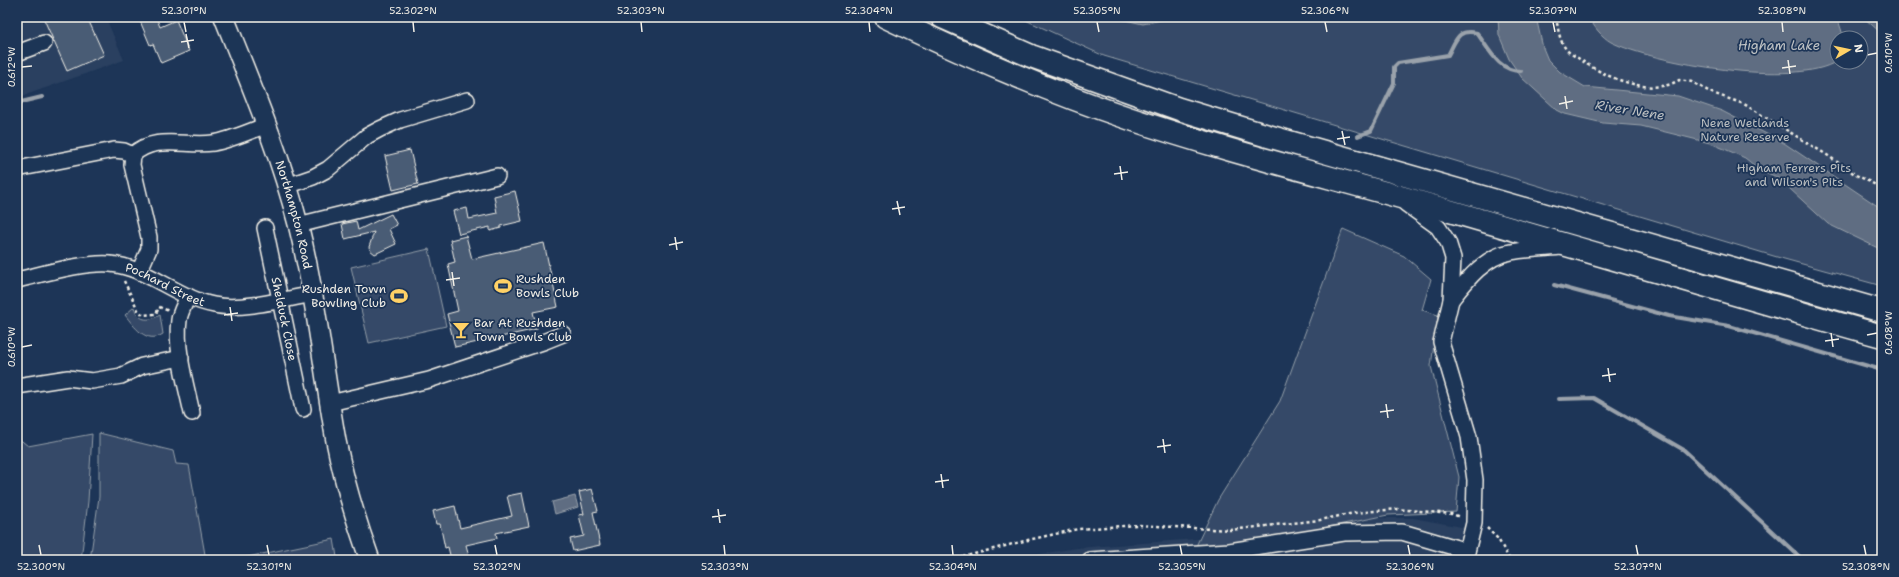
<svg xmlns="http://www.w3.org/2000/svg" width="1899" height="577" font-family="'Shantell Sans',sans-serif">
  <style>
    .built { fill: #2a4060 }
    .green { fill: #354a67; stroke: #949ea8; fill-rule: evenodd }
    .water { fill: #5e6d82; stroke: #9aa2ab }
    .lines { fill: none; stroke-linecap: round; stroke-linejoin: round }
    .stream { stroke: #9aa2ab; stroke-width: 4 }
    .building { fill: #485b74; stroke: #f4f1e8 }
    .minor-casing { stroke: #f4f1e8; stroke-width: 18 }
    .major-casing { stroke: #f4f1e8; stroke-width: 22 }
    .highway-casing { stroke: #f4f1e8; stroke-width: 25 }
    .path { stroke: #f4f1e8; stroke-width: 2.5; stroke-dasharray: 3 3; stroke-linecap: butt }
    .minor { stroke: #1d3557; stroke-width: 15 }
    .major { stroke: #1d3557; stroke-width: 19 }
    .highway { stroke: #1d3557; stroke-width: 22 }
    .ticks { fill: none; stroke: #f4f1e8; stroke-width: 1.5 }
    .labels { text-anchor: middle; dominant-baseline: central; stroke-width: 3.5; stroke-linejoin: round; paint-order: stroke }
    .park-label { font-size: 12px; fill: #bbbfc1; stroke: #1d3557 }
    .street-label { font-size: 12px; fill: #f4f1e8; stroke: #1d3557 }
    .poi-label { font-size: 12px; fill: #f4f1e8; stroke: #1d3557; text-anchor: start }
    .water-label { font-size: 13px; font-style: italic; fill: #c0c3c4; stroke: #1d3557 }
    .neatline { fill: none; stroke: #f4f1e8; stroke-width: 1.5 }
    .ticks-label { font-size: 10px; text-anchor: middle; fill: #f4f1e8 }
  </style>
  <rect width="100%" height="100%" fill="#1d3557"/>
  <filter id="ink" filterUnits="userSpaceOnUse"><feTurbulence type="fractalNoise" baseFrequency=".025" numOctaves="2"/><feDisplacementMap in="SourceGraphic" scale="8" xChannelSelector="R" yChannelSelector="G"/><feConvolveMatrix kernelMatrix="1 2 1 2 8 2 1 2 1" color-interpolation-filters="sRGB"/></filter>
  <g filter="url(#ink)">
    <!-- built -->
    <path class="built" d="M17,17H121L108,23L124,60L17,98Z
      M1363,518H1413L1478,530L1473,560H1004L1077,548L1196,539L1267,537Z"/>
    <!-- green -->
    <path class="green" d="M1019,17H1882V286L1777,257L1104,56ZM1837,38H1861V62H1837Z
      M1343,229L1404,256L1431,279L1422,310L1438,315L1431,366L1459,477L1456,512L1388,515L1258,541L1196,546L1218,500L1280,401Z
      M429,249L446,326L369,343L351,267Z
      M134,307C138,321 148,322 160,315L163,334C146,345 134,326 125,315Z
      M99,433L173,451L176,464L189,465L206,560H90L99,497Z
      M92,434L88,501L81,560H17V437L28,446Z
      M334,539L337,557L330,560H233Z"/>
    <!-- water -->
    <path class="water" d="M1111,17H1175L1143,24Z
      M1498,17H1536L1543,48L1548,60L1560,72L1585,87L1678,96L1722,111L1784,143L1882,209V250L1828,224L1777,177L1760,170L1745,158L1734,153L1710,143L1641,126L1603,123L1565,114L1557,110L1522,78L1509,59L1499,35Z
      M1589,17H1837L1844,38H1837V61C1797,88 1653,63 1611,42C1602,37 1593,26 1589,17Z
      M1863,17H1882V33L1880,32Z
      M575,496L578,507L555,514L552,502Z"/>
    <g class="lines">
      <!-- stream -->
      <path class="stream" d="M17,103L42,97
        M1358,136L1371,131L1394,83V67L1398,63L1448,55C1456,41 1457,28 1477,33C1489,49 1498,71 1521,71
        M1554,285L1669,316L1729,326L1882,370
        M1559,399L1594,398L1684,450L1803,560"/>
    </g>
    <!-- building -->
    <path class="building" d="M43,17H87L104,55L67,71Z
      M150,17H156L160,27L176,20L189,51L161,63L153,44L150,45L140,21Z
      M410,150L418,184L393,190L385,156Z
      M515,191L522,221L501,226V228L490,231V227L459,234L453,211L467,208L469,219L497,213L494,196Z
      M391,214L397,225L389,229L396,244L375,254L370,250L369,247L374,232L345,239L342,224L356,221L358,230Z
      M466,236L472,259L544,243L558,307L533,312L537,329L455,347L447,314L458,311L448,264L455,262L450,240Z
      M592,489L598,511L593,512L600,545L573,551L570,539L584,536L579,515L584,514L579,492Z
      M522,493L529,526L496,533L497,538L466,545L469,556L451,559L448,547L445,548L440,524H436L433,511L455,506L460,528L512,516L507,496Z"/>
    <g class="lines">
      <!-- minor casing -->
      <g class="minor-casing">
        <g id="minor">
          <path d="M17,53L44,43"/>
          <path d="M133,155C154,134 187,147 213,143C231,140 250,131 267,125"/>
          <path d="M133,155L132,165L149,237V249L139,272"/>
          <path d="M17,169L114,150L124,151L133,155"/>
          <path d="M287,186L313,177L328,169L367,136L380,129L400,120L467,100"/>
          <path d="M1406,204L1438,227L1448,242L1453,258L1451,300L1441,342L1469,437L1475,480L1474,523L1465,560"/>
          <path d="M298,225L497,176"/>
          <path id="s1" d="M265,228L303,409"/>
          <path id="s2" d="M17,280C43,274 84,262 110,264C147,267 177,298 214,305C240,311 286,299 313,294"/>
          <path d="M188,296C185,304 180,312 179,320C175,348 186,385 192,413"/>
          <path d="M1451,300C1466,281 1485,256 1511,252C1527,249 1544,249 1560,247"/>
          <path d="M17,386L68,378L92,381L121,376L142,366L181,358"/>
          <path d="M330,403L429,380L543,342L563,334"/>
          <path d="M1090,560L1229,551L1344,533L1402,532L1467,551"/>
        </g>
      </g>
      <!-- major casing -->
      <g class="major-casing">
        <g id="major">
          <path id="s3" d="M224,17C251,85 280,153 298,224C316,296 323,369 336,441C344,482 356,521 370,560"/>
        </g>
      </g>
      <!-- highway casing -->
      <g class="highway-casing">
        <path id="highway" d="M886,17C965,55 1045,90 1128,118C1225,151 1324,175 1422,203C1575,247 1728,293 1882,336
          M942,17L1031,56L1179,109L1268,136L1882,311"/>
      </g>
      <!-- path -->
      <path class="path" d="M1556,17C1558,28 1559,40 1566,49C1569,53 1574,56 1578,58C1602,76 1651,98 1679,80L1692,82L1712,93L1744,104L1827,155L1856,175L1882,188
        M124,281L138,310L143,315L156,314L159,307L169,311
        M1487,528L1498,539L1510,560
        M951,560L1028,540L1078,529L1138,525L1230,530L1320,520L1354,513L1397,509L1452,514L1460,517"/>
      <!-- minor -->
      <use href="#minor" class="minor"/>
      <!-- major -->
      <use href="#major" class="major"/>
      <!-- highway -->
      <use href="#highway" class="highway"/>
    </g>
  </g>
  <!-- ticks -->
  <path class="ticks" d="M184,22L186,32M413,22L414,32M641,22L642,32M869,22L870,32M1097,22L1099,32M1325,22L1327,32M1553,22L1555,32M1782,22L1783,32M186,34L189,48M181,42L194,40M1867,55L1877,53M1788,60L1790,74M22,67L32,66M1782,68L1796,66M1565,96L1567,109M1559,104L1573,101M1342,131L1345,145M1337,139L1350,137M1120,166L1122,180M1114,174L1128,172M897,201L900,215M892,209L905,207M675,237L677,250M669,245L683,242M452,272L454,286M446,280L460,278M230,307L232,321M224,315L238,313M1831,333L1833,347M1867,335L1877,333M1825,341L1839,339M22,347L32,345M1608,368L1610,382M1602,376L1616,374M1386,404L1388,418M1380,412L1394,410M1163,439L1165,453M1157,447L1171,445M941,474L943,488M935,482L949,480M718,509L720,523M712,517L726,515M39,545L41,555M267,545L269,555M495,545L497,555M724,545L725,555M952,545L953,555M1180,545L1182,555M1408,545L1410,555M1636,545L1638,555M1864,545L1866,555"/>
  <!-- icons -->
  <defs>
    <g id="stadium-bare" transform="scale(1.38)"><path d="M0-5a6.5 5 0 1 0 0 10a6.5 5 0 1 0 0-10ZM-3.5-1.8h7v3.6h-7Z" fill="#ffd166" stroke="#1d3557" stroke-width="2.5" paint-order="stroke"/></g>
    <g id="bar-bare" transform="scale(1.38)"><path d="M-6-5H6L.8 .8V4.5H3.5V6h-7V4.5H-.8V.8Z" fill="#ffd166" stroke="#1d3557" stroke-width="2.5" paint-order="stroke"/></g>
  </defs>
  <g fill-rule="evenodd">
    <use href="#stadium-bare" x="503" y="286"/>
    <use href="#stadium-bare" x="399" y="296"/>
    <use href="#bar-bare" x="461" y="330"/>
  </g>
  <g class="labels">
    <!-- park labels -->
    <g class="park-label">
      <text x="1745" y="123">Nene Wetlands<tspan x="1745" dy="14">Nature Reserve</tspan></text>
      <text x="1794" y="168">Higham Ferrers Pits<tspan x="1794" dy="14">and Wilson's Pits</tspan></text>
    </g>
    <!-- street labels -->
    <g class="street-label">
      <text stroke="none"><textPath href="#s3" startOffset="210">Northampton Road</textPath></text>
      <text stroke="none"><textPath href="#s2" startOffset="154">Pochard Street</textPath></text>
      <text stroke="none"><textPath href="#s1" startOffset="93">Shelduck Close</textPath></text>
    </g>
    <!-- poi labels -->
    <g class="poi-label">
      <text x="516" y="279">Rushden<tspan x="516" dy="14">Bowls Club</tspan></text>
      <text x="386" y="289" text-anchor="end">Rushden Town<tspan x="386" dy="14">Bowling Club</tspan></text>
      <text x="474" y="323">Bar At Rushden<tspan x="474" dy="14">Town Bowls Club</tspan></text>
    </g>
    <!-- water labels -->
    <g class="water-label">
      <text x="1779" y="45">Higham Lake</text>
      <text transform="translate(1630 110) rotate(9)">River Nene</text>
    </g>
  </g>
  <!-- margin -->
  <rect width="1899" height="577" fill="none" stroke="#1d3557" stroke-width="44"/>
  <!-- north arrow -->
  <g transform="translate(1849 50) rotate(81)"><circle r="19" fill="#1d3557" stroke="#738091"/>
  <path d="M0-3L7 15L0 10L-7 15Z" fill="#ffd166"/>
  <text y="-6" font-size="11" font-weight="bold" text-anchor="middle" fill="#f4f1e8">N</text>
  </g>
  <rect x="22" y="22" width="1855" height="533" class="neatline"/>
  <g class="ticks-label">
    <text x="184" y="14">52.301°N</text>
    <text x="413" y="14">52.302°N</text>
    <text x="641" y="14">52.303°N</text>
    <text x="869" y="14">52.304°N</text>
    <text x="1097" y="14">52.305°N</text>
    <text x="1325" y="14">52.306°N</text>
    <text x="1553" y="14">52.307°N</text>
    <text x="1782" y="14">52.308°N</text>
    <text transform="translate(1888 53) rotate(-90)" y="4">0.610°W</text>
    <text transform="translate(11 67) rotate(-90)" y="4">0.612°W</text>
    <text transform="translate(1888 333) rotate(-90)" y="4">0.608°W</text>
    <text transform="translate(11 347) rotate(-90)" y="4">0.610°W</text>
    <text x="41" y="570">52.300°N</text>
    <text x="269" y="570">52.301°N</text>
    <text x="497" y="570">52.302°N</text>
    <text x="725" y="570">52.303°N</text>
    <text x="953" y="570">52.304°N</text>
    <text x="1182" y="570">52.305°N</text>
    <text x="1410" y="570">52.306°N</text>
    <text x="1638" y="570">52.307°N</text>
    <text x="1866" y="570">52.308°N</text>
  </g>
</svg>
